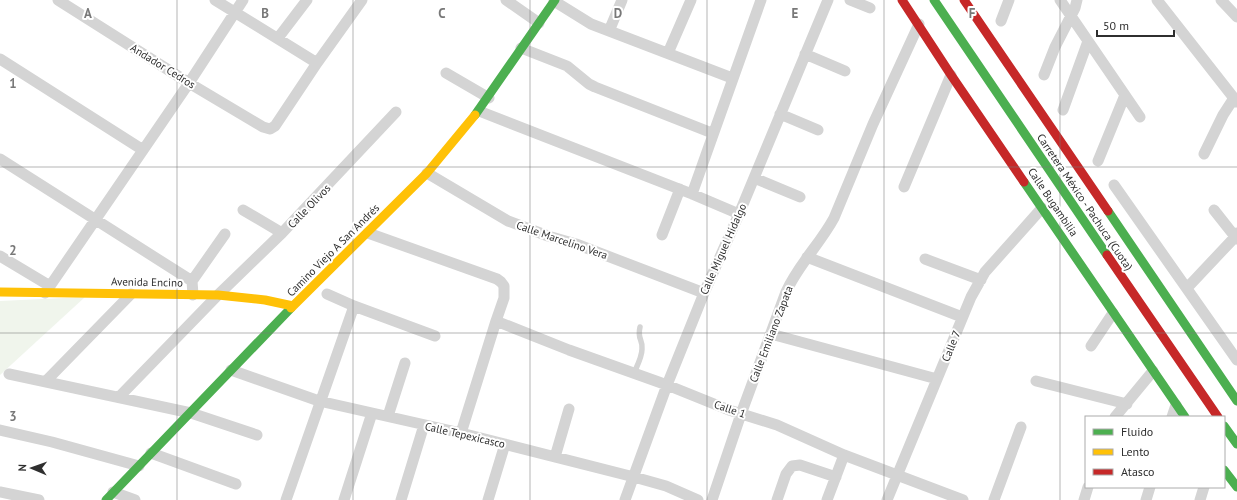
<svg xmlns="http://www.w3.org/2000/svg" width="1237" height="500" font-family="'PT Sans',sans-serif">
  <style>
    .green { fill: #f0f5ec }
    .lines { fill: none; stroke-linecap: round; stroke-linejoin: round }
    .lane { stroke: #d4d4d4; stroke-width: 5.5 }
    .street { stroke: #d4d4d4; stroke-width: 11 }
    .fast { stroke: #4caf50; stroke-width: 9 }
    .slow { stroke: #ffc107; stroke-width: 9 }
    .jam { stroke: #c62828; stroke-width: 9 }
    .grid { fill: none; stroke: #787878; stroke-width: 1; stroke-opacity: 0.55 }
    .labels { text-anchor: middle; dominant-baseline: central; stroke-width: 4; stroke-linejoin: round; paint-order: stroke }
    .street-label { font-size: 11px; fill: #2f2f2f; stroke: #fff }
    .grid-label { font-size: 13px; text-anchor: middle; font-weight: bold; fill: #787878; stroke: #fff; stroke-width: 4; stroke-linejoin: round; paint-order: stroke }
  </style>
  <rect width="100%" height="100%" fill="#fff"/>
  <!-- green -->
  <path class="green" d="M85,297L0,375V301Z"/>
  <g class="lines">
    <!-- lane -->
    <path class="lane" d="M634,373C637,366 642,357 642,349C643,339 637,340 640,327"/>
    <!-- street -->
    <path class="street" d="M58,0L189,83L263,127L270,129L275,126L317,63L362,0
      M215,0L317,63
      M506,0L539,23
      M850,0L870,8
      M1060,0L1140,117
      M1157,0L1237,102
      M1221,0L1237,17
      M554,1L591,24L732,78
      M1001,21L1009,0
      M609,31L622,0
      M278,38L307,0
      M521,48L567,66L589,84L595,87L712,133
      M668,53L691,0
      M805,54L845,71
      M0,59L143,150
      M446,73L489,98
      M1044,75L1055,47L1075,8L1077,0
      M1063,110L1088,41
      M479,111L692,194L739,214
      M780,114L818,130
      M1204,154L1223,115L1234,98
      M0,159L192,281L193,295
      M1098,161L1125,95
      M427,173L508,221L548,236L576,244L704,293
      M754,178L800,197
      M1114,185L1237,360
      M904,187L951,75
      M692,194L761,0
      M243,210L282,233
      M1214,210L1237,239
      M368,233L497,279L501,282L504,286V298L496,321L461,433
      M662,235L680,189
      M0,256L50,286L45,293
      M807,257L962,317
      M925,259L981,280
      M192,281L225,234
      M50,286L189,83L243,0
      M1187,288L1235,237L1237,233
      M327,294L354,306L435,336
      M496,321L569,350L667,385L729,410L777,425L844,455L963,500
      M771,334L937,379
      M1091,346L1113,313
      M231,370L319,401L461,433L634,477L666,486L698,500
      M9,374L191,413L257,435
      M46,381L131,294
      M1036,381L1127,404
      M119,397L218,295L282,233L396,112
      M388,416L405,363
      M1115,417L1153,371
      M1172,417L1176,405
      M0,430L52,442L139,466
      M151,453L236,484
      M555,457L569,409
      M0,492L39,500
      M113,492L135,500
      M286,500L354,306
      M344,500L372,413
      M401,500L424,425
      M488,500L505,444
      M625,500L667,385L704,293L739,214L828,0
      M712,500L741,414L786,292C798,265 820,244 834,218L873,124L919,24
      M777,500L786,474L792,466L800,465L836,477
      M827,500L844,455
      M887,500L971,297L985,272L1042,208
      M994,500L1021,427
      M1084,500L1088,487
      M1146,500L1150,487
      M1200,500L1204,487"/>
    <!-- fast -->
    <path class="fast" d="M934,0L1107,255
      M475,115L555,0
      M1024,182L1185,417
      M1108,211L1237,401
      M1224,426L1237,444
      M1224,470L1237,487
      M106,500L291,308"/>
    <!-- slow -->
    <path class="slow" d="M0,292L218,295L265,300L293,306
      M291,308L427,173L475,115"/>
    <!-- jam -->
    <path class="jam" d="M902,0L951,75L1024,182
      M964,0L1108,211
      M1107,255L1218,417"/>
  </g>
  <!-- grid -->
  <path class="grid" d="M177,0V500M353,0V500M530,0V500M707,0V500M884,0V500M1060,0V500M0,167H1237M0,333H1237"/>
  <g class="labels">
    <!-- street labels -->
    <g class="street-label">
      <text transform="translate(163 66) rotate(32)">Andador Cedros</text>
      <text transform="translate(1053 202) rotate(56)">Calle Bugambilia</text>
      <text transform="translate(1085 202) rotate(56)">Carretera México - Pachuca (Cuota)</text>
      <text transform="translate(309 206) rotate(-46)">Calle Olivos</text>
      <text transform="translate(562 240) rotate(19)">Calle Marcelino Vera</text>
      <text transform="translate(723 249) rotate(-66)">Calle Miguel Hidalgo</text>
      <text transform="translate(333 250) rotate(-45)">Camino Viejo A San Andrés</text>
      <text transform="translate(147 282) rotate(1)">Avenida Encino</text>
      <text transform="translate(771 334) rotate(-69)">Calle Emiliano Zapata</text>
      <text transform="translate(951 346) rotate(-68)">Calle 7</text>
      <text transform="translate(730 409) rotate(19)">Calle 1</text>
      <text transform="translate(465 435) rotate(13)">Calle Tepexicasco</text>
    </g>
  </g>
  <g class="grid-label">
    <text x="88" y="18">A</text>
    <text x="265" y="18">B</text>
    <text x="442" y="18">C</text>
    <text x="618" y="18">D</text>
    <text x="795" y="18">E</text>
    <text x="972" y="18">F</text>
    <text x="13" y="88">1</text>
    <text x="13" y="255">2</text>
    <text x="13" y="421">3</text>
  </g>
  <!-- legend -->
  <rect x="1085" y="416" width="140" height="72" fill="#ffffff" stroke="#acacac"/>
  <rect x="1093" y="429" width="20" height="6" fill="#4caf50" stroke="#acacac"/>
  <text x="1121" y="436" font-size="12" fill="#2f2f2f">Fluido</text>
  <rect x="1093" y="449" width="20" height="6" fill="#ffc107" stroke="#acacac"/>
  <text x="1121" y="456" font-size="12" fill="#2f2f2f">Lento</text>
  <rect x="1093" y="469" width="20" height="6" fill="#c62828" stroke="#acacac"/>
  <text x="1121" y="476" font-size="12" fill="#2f2f2f">Atasco</text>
  <!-- north arrow -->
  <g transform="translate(32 468) rotate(272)" stroke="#ffffff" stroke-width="3" paint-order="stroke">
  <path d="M0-3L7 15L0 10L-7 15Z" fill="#2f2f2f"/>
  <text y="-6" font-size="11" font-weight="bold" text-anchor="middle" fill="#2f2f2f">N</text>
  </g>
  <!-- scale -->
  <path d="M1097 30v6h77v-6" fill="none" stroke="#2f2f2f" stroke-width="2"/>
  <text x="1103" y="30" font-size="12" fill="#2f2f2f" stroke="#ffffff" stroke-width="3" paint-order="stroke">50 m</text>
</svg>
